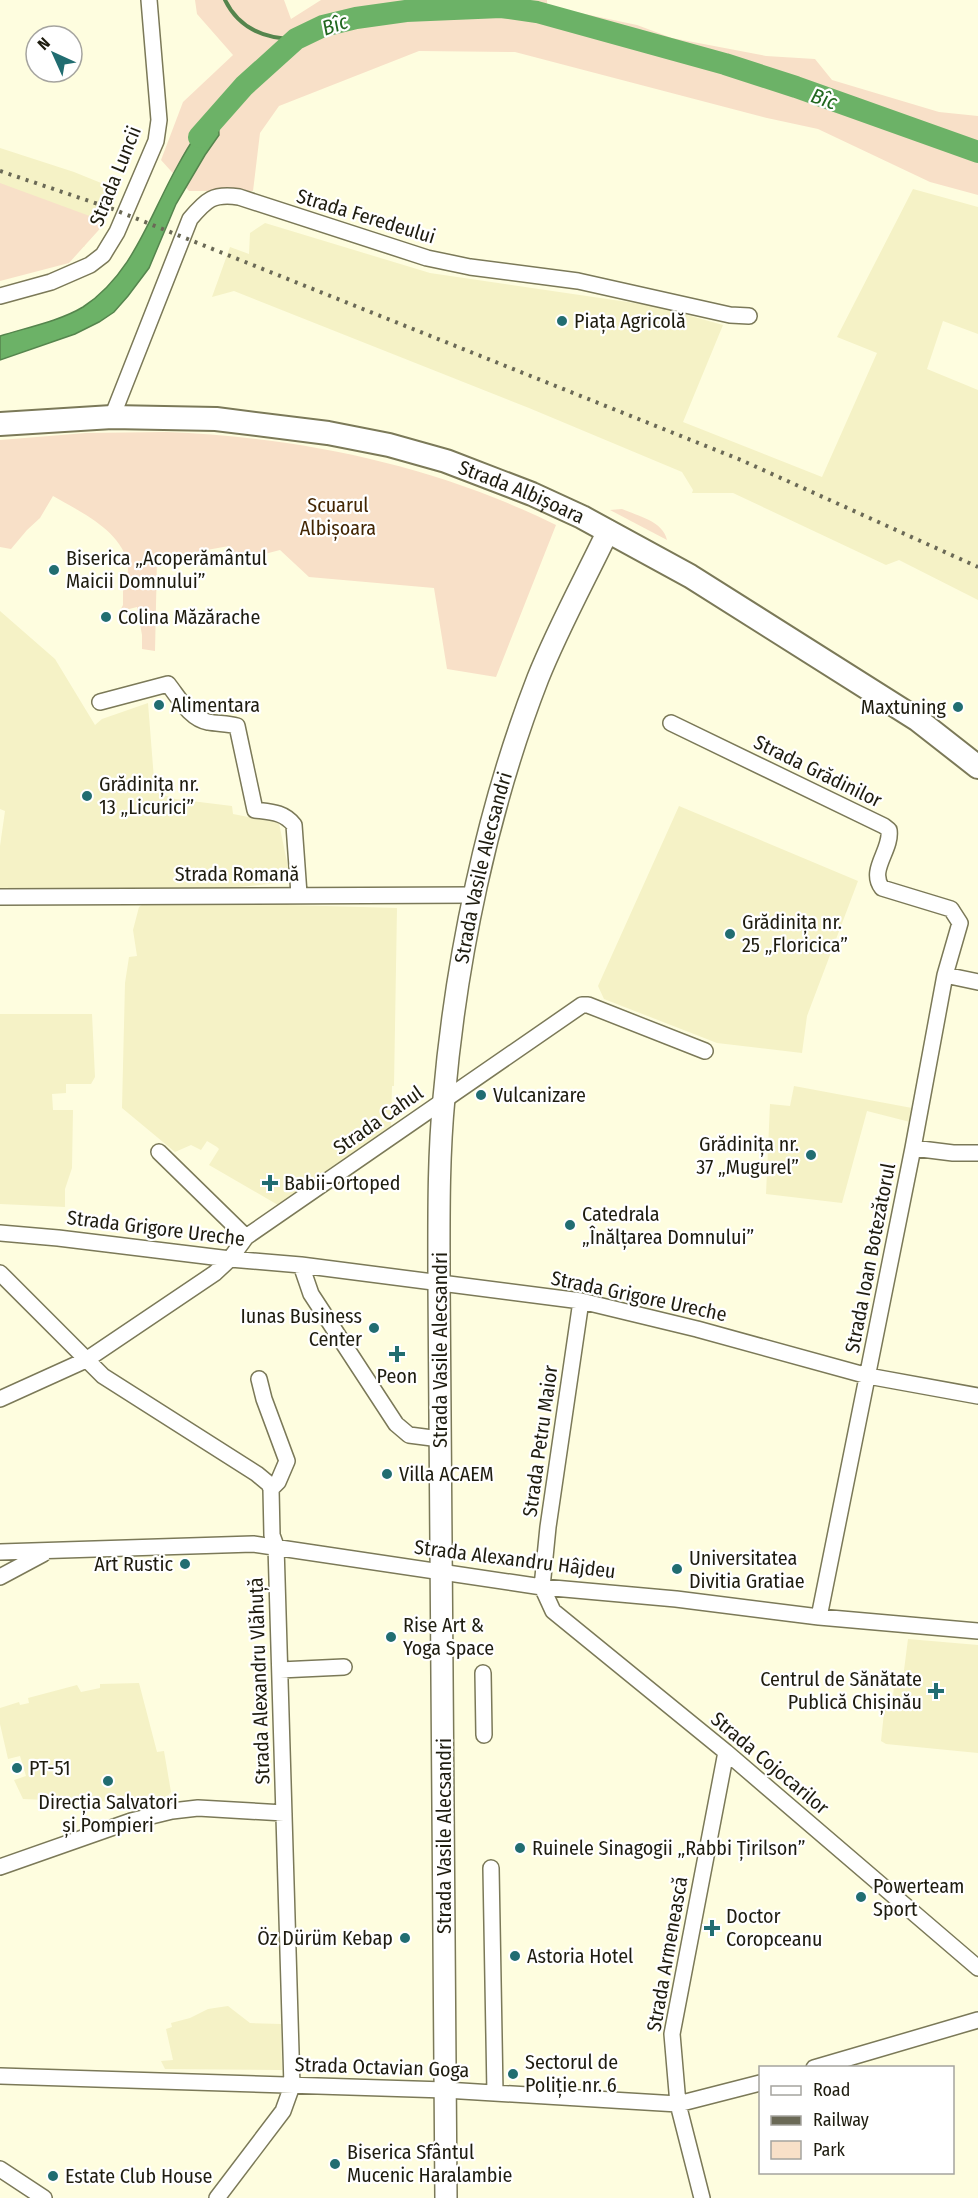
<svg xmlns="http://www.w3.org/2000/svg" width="978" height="2198" font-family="'Fira Sans Condensed',sans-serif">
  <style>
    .built { fill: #f5f2c6 }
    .green { fill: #f8e0c8 }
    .water { fill: #6cb267; stroke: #55854d; stroke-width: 1.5 }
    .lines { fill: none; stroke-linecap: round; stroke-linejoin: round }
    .stream { stroke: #55854d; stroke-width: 4 }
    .river { stroke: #6cb267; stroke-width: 22 }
    .minor-casing { stroke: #7b7958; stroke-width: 18 }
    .secondary-casing { stroke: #7b7958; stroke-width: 24 }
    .primary-casing { stroke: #7b7958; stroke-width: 26 }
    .minor { stroke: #fff; stroke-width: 15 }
    .secondary { stroke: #fff; stroke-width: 21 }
    .primary { stroke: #fff; stroke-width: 22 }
    .rail { stroke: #6a6956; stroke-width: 4; stroke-dasharray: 3 6; stroke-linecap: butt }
    .poi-dot { fill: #216d71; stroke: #fff; stroke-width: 2 }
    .labels { text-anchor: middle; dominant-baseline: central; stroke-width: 4.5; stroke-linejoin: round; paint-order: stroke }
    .street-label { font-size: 20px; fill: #1e1c0f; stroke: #fff }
    .poi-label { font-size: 20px; fill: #1e1c0f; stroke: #fff; text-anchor: start }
    .park-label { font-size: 20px; fill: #432603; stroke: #fff }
    .water-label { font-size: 21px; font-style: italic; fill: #21671f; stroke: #fff }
  </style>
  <rect width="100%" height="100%" fill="#fefddf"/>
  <!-- built -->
  <path class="built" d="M0,148L74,172L111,187L84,247L0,207Z
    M913,189L978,207V334L943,321L927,369L978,390V600L899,560L886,565L733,493H692L693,490L682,472L529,408L234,291L212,297L230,247L249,254L250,233L265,223L430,273L655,306L723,325L683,422L822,477L877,353L837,337Z
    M0,611L55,659L95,725L102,719L148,703L155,792L175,799L232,806L233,814L279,823L290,877L285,882L231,888L0,890V846L5,811L0,809Z
    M679,806L858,881L807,1016L802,1053L717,1043L604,999L598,986Z
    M284,900L289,905L397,908L394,1086H392L391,1127L278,1205L209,1165L219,1149L217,1147L207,1141L201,1150L191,1145L175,1152L122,1108L125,983L129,957L137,956L133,930L139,907L143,904L169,901L173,904L215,905L220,901Z
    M0,1014H92L95,1077L91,1084H66V1093L52,1094L53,1110H73L72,1168L65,1189V1207L0,1204Z
    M794,1086L912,1108L910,1122L867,1111L842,1203L766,1194L770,1104L790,1106Z
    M908,1639L978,1645V1753L886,1744L881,1741L885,1703L892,1704L895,1678H903Z
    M139,1683L157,1752L164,1751L171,1792L167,1797L140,1801L46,1802V1800L23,1799L14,1780L26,1776L20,1756L8,1759L0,1724V1708L19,1702L20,1705L29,1703L28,1698L77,1685L81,1692L100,1688V1684Z
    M228,2006L250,2023L281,2024L282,2070L165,2069L161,2061L173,2060L166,2029L172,2027L171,2023L190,2018L208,2009Z"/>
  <!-- green -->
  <path class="green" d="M195,0H284L291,19L321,0H547V6L637,25L672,38L766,56L815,59L832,80L939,112L978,116V195L930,182L818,129L767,118L515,52L419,51L279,106L260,133L253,191H189L161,160L183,102L233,55L197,14Z
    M0,183L106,222L69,263L0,281Z
    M166,432C300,437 435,465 556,525L496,677L447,669L434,588L309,577L280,550L233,562L229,546L157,559L155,651L142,649V635L137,607L125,610L117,616L123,605V589H127C127,580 129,568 127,560C118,529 79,511 53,496L40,518L27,530L11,549L0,547V440L86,433Z
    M622,509C638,516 663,521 667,540L610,510Z"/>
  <!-- water -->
  <path class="water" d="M218,113L219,135L205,155L176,204L149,268L128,296L114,312L99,322L75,334L0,360V336C25,328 60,321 83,307C133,274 149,217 177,167C189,145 198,129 218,113Z"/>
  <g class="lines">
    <!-- stream -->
    <path class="stream" d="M225,0C239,29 266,39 296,39"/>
    <!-- river -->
    <path class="river" d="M199,137L244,86L296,39L323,26L356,18L406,11L501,7L537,12L725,64L796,87L978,152"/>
    <!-- minor casing -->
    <g class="minor-casing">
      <path id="minor" d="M0,296L51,282L90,265L103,255L117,232L156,141L159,120L149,0
        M112,417L190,219C206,200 213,193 239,197L427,258L470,267L578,281L730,315L749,316
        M100,702L168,684C179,698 190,719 208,722C218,724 227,723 237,726L255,810C271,812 284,812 294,825L299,894
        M671,723L884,826L889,830C892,850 868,870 882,888L951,909L960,923L945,975L913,1148L819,1617
        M0,897L475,895
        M945,975L978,982
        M913,1148L953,1153H978
        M159,1152L246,1237
        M0,1233L58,1238L230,1259L301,1265L581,1301L697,1329L868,1376L978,1396
        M301,1265L311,1294L396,1424L409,1435L440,1439
        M0,1273L103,1376L257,1474L269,1484L271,1489L272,1535L276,1546L292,2086L283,2111L217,2198
        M581,1301L548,1527L542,1587L553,1611L726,1752L978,1968
        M259,1379L264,1399L287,1461L278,1482L271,1489
        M0,1399L86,1360L215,1273L230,1259L246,1237L582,1005H588L705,1051
        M0,1552L253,1544L542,1587L676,1599L819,1617L978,1631
        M0,1577L43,1554
        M280,1670L344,1667
        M483,1673L484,1735
        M0,1867L131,1821L172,1811L198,1808L284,1813
        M491,1868L495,2093
        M814,2068L978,2020
        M0,2076L445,2090L678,2104L760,2083
        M0,2169L44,2198
        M702,2198L678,2104L672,2034L726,1752"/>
    </g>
    <!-- secondary casing -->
    <g class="secondary-casing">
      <g id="secondary">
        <path id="s1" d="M446,2198L439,1284C439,1222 438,1160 444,1098C456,959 487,809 538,678C558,628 585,579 608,531"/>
      </g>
    </g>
    <!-- primary casing -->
    <g class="primary-casing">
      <g id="primary">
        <path id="s2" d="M0,424L112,417L216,419L328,433L389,445L446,461L532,494L582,517L690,576L918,720L978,767"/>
      </g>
    </g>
    <!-- minor -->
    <use href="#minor" class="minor"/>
    <!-- secondary -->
    <use href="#secondary" class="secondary"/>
    <!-- primary -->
    <use href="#primary" class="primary"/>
    <!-- rail -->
    <path class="rail" d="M0,171L110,208L741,460L978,567"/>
  </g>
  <!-- markers -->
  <g class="poi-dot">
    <circle cx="562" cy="321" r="6"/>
    <circle cx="54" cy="570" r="6"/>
    <circle cx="106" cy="617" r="6"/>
    <circle cx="159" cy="705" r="6"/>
    <circle cx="958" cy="707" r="6"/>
    <circle cx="87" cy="796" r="6"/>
    <circle cx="730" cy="934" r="6"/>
    <circle cx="481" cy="1095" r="6"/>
    <circle cx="811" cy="1155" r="6"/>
    <path d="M267 1174h6v6h6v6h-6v6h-6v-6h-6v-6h6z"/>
    <circle cx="570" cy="1225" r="6"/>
    <circle cx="374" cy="1328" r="6"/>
    <path d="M394 1345h6v6h6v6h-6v6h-6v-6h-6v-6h6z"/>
    <circle cx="387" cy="1474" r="6"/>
    <circle cx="185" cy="1564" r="6"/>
    <circle cx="677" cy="1569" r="6"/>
    <circle cx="391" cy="1637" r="6"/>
    <path d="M933 1682h6v6h6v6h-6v6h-6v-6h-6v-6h6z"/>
    <circle cx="17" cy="1768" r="6"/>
    <circle cx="108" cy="1781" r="6"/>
    <circle cx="520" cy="1848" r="6"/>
    <circle cx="861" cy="1897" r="6"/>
    <path d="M709 1919h6v6h6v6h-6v6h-6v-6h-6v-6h6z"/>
    <circle cx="405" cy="1938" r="6"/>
    <circle cx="515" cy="1956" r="6"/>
    <circle cx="513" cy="2074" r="6"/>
    <circle cx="335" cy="2164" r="6"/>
    <circle cx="53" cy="2176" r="6"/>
  </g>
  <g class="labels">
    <!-- street labels -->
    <g class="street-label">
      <text transform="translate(115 176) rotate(-68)">Strada Luncii</text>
      <text transform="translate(366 216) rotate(17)">Strada Feredeului</text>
      <text stroke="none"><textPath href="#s2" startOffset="532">Strada Albișoara</textPath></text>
      <text transform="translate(818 771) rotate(26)">Strada Grădinilor</text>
      <text stroke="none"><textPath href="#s1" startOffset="1334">Strada Vasile Alecsandri</textPath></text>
      <text x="237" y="874">Strada Romană</text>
      <text transform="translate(378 1120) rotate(-35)">Strada Cahul</text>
      <text transform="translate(156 1228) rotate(7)">Strada Grigore Ureche</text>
      <text transform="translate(870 1258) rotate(-79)">Strada Ioan Botezătorul</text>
      <text transform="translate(639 1296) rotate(12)">Strada Grigore Ureche</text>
      <text transform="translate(440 1350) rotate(-90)">Strada Vasile Alecsandri</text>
      <text transform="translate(540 1441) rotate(-82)">Strada Petru Maior</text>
      <text transform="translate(515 1559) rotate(7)">Strada Alexandru Hâjdeu</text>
      <text transform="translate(259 1681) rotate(-92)">Strada Alexandru Vlăhuță</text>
      <text transform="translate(770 1763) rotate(40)">Strada Cojocarilor</text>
      <text transform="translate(444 1836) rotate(-90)">Strada Vasile Alecsandri</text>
      <text transform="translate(667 1954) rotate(-80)">Strada Armenească</text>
      <text transform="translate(382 2067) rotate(2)">Strada Octavian Goga</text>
    </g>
    <!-- poi labels -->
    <g class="poi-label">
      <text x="574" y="321">Piața Agricolă</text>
      <text x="66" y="558">Biserica „Acoperământul<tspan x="66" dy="23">Maicii Domnului”</tspan></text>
      <text x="118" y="617">Colina Măzărache</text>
      <text x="171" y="705">Alimentara</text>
      <text x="946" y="707" text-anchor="end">Maxtuning</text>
      <text x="99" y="784">Grădinița nr.<tspan x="99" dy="23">13 „Licurici”</tspan></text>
      <text x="742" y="922">Grădinița nr.<tspan x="742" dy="23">25 „Floricica”</tspan></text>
      <text x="493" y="1095">Vulcanizare</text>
      <text x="799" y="1144" text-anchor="end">Grădinița nr.<tspan x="799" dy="23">37 „Mugurel”</tspan></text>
      <text x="284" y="1183">Babii-Ortoped</text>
      <text x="582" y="1214">Catedrala<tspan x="582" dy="23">„Înălțarea Domnului”</tspan></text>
      <text x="362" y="1316" text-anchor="end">Iunas Business<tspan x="362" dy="23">Center</tspan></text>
      <text x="397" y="1376" text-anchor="middle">Peon</text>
      <text x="399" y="1474">Villa ACAEM</text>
      <text x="689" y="1558">Universitatea<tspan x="689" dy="23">Divitia Gratiae</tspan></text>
      <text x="173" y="1564" text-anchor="end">Art Rustic</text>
      <text x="403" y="1625">Rise Art &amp;<tspan x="403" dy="23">Yoga Space</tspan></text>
      <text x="922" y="1679" text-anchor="end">Centrul de Sănătate<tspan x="922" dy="23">Publică Chișinău</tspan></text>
      <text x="29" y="1768">PT-51</text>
      <text x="108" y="1802" text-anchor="middle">Direcția Salvatori<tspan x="108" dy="23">și Pompieri</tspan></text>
      <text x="532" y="1848">Ruinele Sinagogii „Rabbi Țirilson”</text>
      <text x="873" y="1886">Powerteam<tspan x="873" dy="23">Sport</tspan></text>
      <text x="726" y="1916">Doctor<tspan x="726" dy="23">Coropceanu</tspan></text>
      <text x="393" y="1938" text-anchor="end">Öz Dürüm Kebap</text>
      <text x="527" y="1956">Astoria Hotel</text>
      <text x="525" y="2062">Sectorul de<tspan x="525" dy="23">Poliție nr. 6</tspan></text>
      <text x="347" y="2152">Biserica Sfântul<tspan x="347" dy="23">Mucenic Haralambie</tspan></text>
      <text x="65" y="2176">Estate Club House</text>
    </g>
    <!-- park labels -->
    <g class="park-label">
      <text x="338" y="505">Scuarul<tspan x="338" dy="23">Albișoara</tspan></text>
    </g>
    <!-- water labels -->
    <g class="water-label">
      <text transform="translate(335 25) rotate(-19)">Bîc</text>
      <text transform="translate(824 99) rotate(19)">Bîc</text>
    </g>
  </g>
  <!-- legend -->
  <rect x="759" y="2066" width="195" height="108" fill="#ffffff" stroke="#a5a49f" stroke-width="1.5"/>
  <rect x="771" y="2086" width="30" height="9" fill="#ffffff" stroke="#a5a49f" stroke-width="1.5"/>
  <text x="813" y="2096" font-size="18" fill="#1e1c0f">Road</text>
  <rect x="771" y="2116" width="30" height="9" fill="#6a6956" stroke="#a5a49f" stroke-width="1.5"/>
  <text x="813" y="2126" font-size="18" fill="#1e1c0f">Railway</text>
  <rect x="771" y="2141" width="30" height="18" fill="#f8e0c8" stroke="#a5a49f" stroke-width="1.5"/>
  <text x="813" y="2156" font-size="18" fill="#1e1c0f">Park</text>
  <!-- north arrow -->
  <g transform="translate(54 54) rotate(315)"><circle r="28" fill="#ffffff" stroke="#a5a49f" stroke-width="1.5"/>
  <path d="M0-4.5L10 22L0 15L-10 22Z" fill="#216d71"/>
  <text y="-9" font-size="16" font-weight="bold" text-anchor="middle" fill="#1e1c0f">N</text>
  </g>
</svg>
